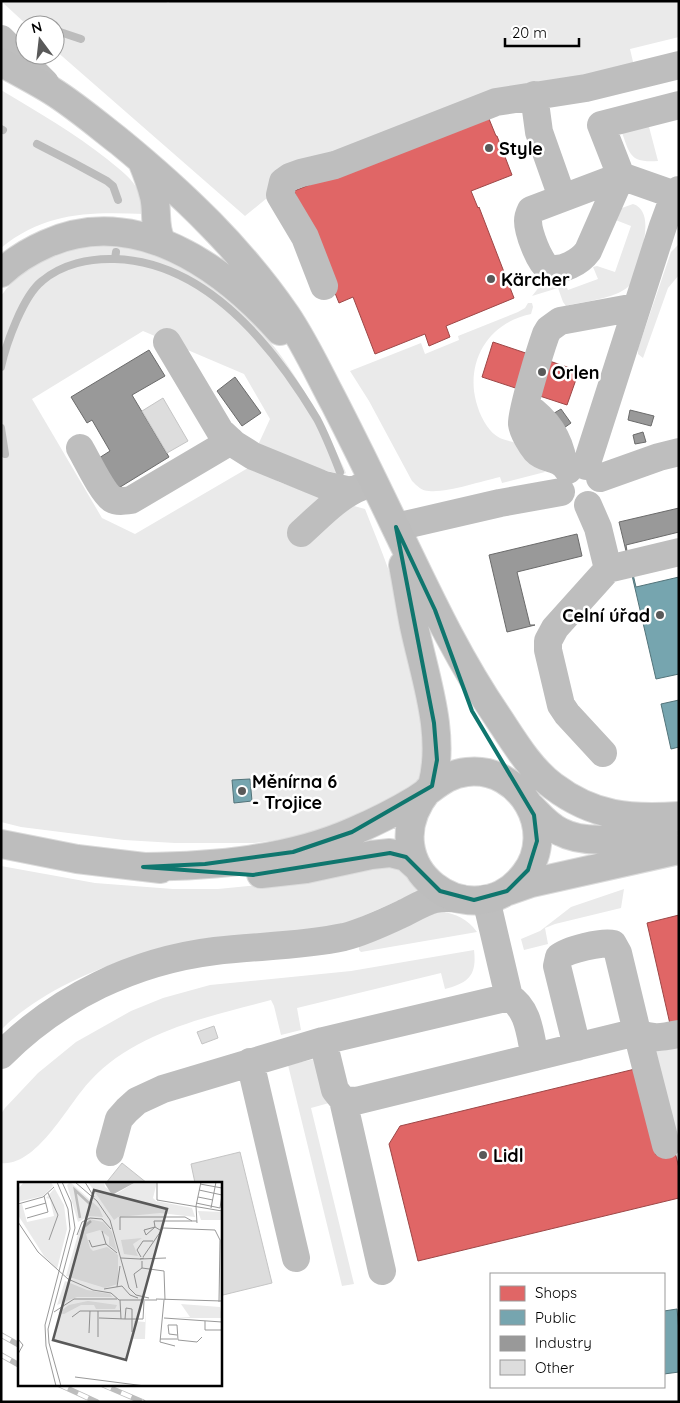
<svg xmlns="http://www.w3.org/2000/svg" width="680" height="1403" font-family="Quicksand,sans-serif">
  <style>
    .green { fill: #eaeaea }
    .shops { fill: #e06666; stroke: #9d4747 }
    .public { fill: #76a5af; stroke: #53747a }
    .industry { fill: #999; stroke: #6b6b6b }
    .lines { fill: none; stroke-linecap: round; stroke-linejoin: round }
    .stream { stroke: #bcbcbc; stroke-width: 8 }
    .building { fill: #ddd; stroke: #c5c5c5 }
    .major-casing { stroke: #dbdbdb; stroke-width: 30 }
    .minor { stroke: #bebebe; stroke-width: 28 }
    .major { stroke: #bdbdbd; stroke-width: 28 }
    .rail-casing { stroke: #bdbdbd; stroke-width: 5.5 }
    .rail { stroke: #fff; stroke-width: 4; stroke-dasharray: 11; stroke-linecap: butt }
    .marked { fill: none; stroke: #0f766e; stroke-width: 4; stroke-linejoin: round }
    .poi-dot { fill: #595959; stroke: #fff; stroke-width: 2 }
    .labels { text-anchor: middle; dominant-baseline: central; stroke-width: 5; stroke-linejoin: round; paint-order: stroke }
    .poi-label { font-size: 18px; font-weight: bold; fill: #000; stroke: #fff; text-anchor: start }
    .inset-river { fill: none; stroke: #bcbcbc; stroke-width: 2.5 }
    .inset-road { fill: none; stroke: #999; stroke-width: 1 }
    .view { fill: #595959; fill-opacity: 0.15; stroke: #595959; stroke-width: 2.5 }
    .inset-edge { fill: none; stroke: #000; stroke-width: 2.5 }
  </style>
  <rect width="100%" height="100%" fill="#fff"/>
  <!-- green -->
  <path class="green" d="M1,1H164L168,3L172,1H679V37L630,49L634,66L268,187L267,198L245,216L55,50V25H27Z
    M1,90C38,112 74,133 107,159C115,166 124,172 130,179C139,188 143,203 145,214C91,212 46,211 1,248Z
    M648,123L658,161C629,163 630,154 621,130Z
    M633,204C659,212 637,266 631,284C619,298 588,301 569,305L566,306L563,302L558,288L532,296L540,286L562,277L568,290L598,279L593,267L597,266L615,272L631,226L613,219L622,208Z
    M679,244V275L668,288L643,358L638,354V349L671,252Z
    M86,246C102,246 119,245 135,248C155,253 174,262 191,272C267,317 308,391 344,468L346,473L343,475L312,467L258,445L270,419L244,374L143,331L32,399L102,518L135,534L248,468L250,463L279,482L321,497L365,509C382,552 400,595 409,640C417,680 422,721 428,761L420,780L396,798L362,816L304,835L270,841L254,843H175L124,840L21,827L1,822V296C22,266 52,254 86,246Z
    M528,303H532L533,307L531,314C493,322 470,353 474,391C476,405 481,419 490,430C501,443 511,439 524,446C533,451 540,463 545,472L502,483L500,477C482,481 446,493 429,491C422,491 417,486 412,481L369,401L350,371L421,343L425,354L459,340L458,336L518,312L525,308Z
    M386,865L404,871L422,890L336,928L130,958C87,972 33,997 1,1030V866L95,883L173,889H218L280,883Z
    M624,889L621,908L555,924L545,928L548,944L524,950L521,939L540,931L571,907Z
    M440,911C456,914 468,919 477,932L361,952L359,950V944Z
    M474,950C477,975 469,983 445,989L441,973L297,1008L301,1030L281,1035L274,1006L271,1000C208,1017 136,1031 90,1081C68,1104 37,1167 1,1163V1114L5,1108L38,1073L76,1042L131,1011L163,998L210,985L351,971Z
    M679,1046V1149L655,1051Z
    M319,1058L329,1103L311,1108L354,1284L342,1286L288,1065Z"/>
  <!-- shops -->
  <path class="shops" d="M487,114L496,136H497L512,175L471,191L478,208L479,207L514,298L446,326L450,337L429,346L425,334L375,354L353,297L339,303L294,191Z
    M493,342L579,371L567,405L482,377Z
    M679,915V1022L670,1024L647,923Z
    M635,1069L656,1155L675,1152L679,1168V1198L418,1261L389,1144L400,1126Z"/>
  <!-- public -->
  <path class="public" d="M632,570L636,587L679,577V674L656,679L631,571Z
    M679,700V747L671,749L661,704Z
    M250,779L252,801L234,803L232,780Z
    M677,1309L679,1331V1372L664,1374V1311Z"/>
  <!-- industry -->
  <path class="industry" d="M149,350L165,376L132,395L169,457L117,489L99,458L110,451L92,420L87,423L71,397Z
    M235,377L261,413L242,426L217,391Z
    M561,409L571,423L561,430L551,415Z
    M630,410L654,416L651,426L628,420Z
    M643,432L646,442L635,444L633,435Z
    M679,508V532L626,545L627,551H626L619,522Z
    M577,534L582,556L517,572L530,625H535L507,632L489,555Z"/>
  <g class="lines">
    <!-- stream -->
    <path class="stream" d="M55,38L60,32L81,39
      M1,129L3,130
      M37,144L72,162L107,181L113,186L118,200
      M115,259C206,262 274,347 317,419C326,436 333,454 340,472
      M1,367C6,344 23,296 42,281C62,264 90,258 115,259L116,252
      M1,428L5,454"/>
  </g>
  <!-- building -->
  <path class="building" d="M163,398L188,441L167,453L142,411Z
    M214,1026L218,1038L202,1044L197,1032Z
    M240,1152L272,1283L223,1295L220,1284V1183H195L191,1164Z
    M122,1163L147,1183H106Z"/>
  <g class="lines">
    <!-- major casing -->
    <g class="major-casing">
      <path id="major" d="M1,62C18,72 36,81 52,91C76,106 98,125 120,142C182,193 241,249 286,315C305,343 319,374 335,404C356,445 376,486 396,528C427,592 456,656 497,716C513,740 529,768 553,786C594,817 630,819 679,816
        M142,161C147,173 151,184 154,196C158,211 153,231 163,243
        M1,273C14,261 30,251 46,244C135,204 223,267 280,331
        M403,565C407,586 410,606 414,626C425,678 446,734 432,786
        M531,807C540,816 549,827 561,832C589,847 636,837 665,830
        M1,844L77,859L161,869
        M143,867C214,866 289,860 354,831C375,822 395,812 415,800C433,789 445,774 467,772C521,766 558,831 525,874C473,942 367,866 428,790
        M261,874L306,869L371,855L390,853L406,857L416,866
        M508,891L531,883L679,850"/>
    </g>
    <!-- minor -->
    <path class="minor" d="M1,39L45,83
      M534,95L539,132L562,197
      M675,195L621,176L531,210C529,214 528,217 528,221C528,232 539,262 548,268C562,272 580,262 588,251L621,176L601,125L679,105
      M324,286L305,237L280,195L283,182L290,177L301,173L335,165L496,102L586,88L679,65
      M167,342L220,431L234,444L253,456L324,485L351,491
      M526,406C547,420 559,437 563,462
      M80,448C87,460 102,492 112,499C117,502 124,501 131,500L231,441
      M586,466L663,226L670,207L679,190
      M568,470C558,455 545,461 536,451C531,445 523,432 522,424C521,412 541,348 546,334L549,329L560,321L636,307
      M600,478L659,457L679,452
      M588,505L598,528L608,569L679,552
      M396,527L500,503L561,492
      M301,533C320,516 338,496 361,487
      M603,753L567,714L561,705L548,650V641L555,628L608,569
      M486,899L509,997C529,1009 530,1035 535,1057
      M637,1032L666,1145
      M637,1032C651,1040 664,1037 679,1034
      M323,1041L335,1090L343,1100L382,1271
      M1,1055C59,997 134,961 215,951C258,946 302,946 344,937C364,932 385,922 404,913C414,908 424,902 435,899C444,897 452,898 461,899
      M250,1062L296,1258
      M343,1100L356,1101L637,1032L618,953L613,944C603,941 567,950 559,957L557,966L577,1047
      M110,1152L119,1119L127,1110L137,1101L163,1089L323,1041L509,997"/>
    <!-- major -->
    <use href="#major" class="major"/>
    <!-- rail casing -->
    <g class="rail-casing">
      <path id="rail" d="M1,1335L19,1345
        M1,1355L19,1365
        M58,1384L97,1402
        M101,1384L143,1402"/>
    </g>
    <!-- rail -->
    <use href="#rail" class="rail"/>
  </g>
  <!-- marked area -->
  <path class="marked" d="M396,527L435,610L472,711L534,815L537,841L528,870L507,891L474,900L440,891L406,857L390,853L253,875L143,867L205,864L293,852L352,832L432,786L437,760L434,723Z"/>
  <!-- markers -->
  <g class="poi-dot">
    <circle cx="489" cy="148" r="5"/>
    <circle cx="491" cy="279" r="5"/>
    <circle cx="542" cy="372" r="5"/>
    <circle cx="660" cy="615" r="5"/>
    <circle cx="242" cy="791" r="5"/>
    <circle cx="483" cy="1155" r="5"/>
  </g>
  <g class="labels">
    <!-- poi labels -->
    <g class="poi-label">
      <text x="499" y="148">Style</text>
      <text x="501" y="279">Kärcher</text>
      <text x="552" y="372">Orlen</text>
      <text x="650" y="615" text-anchor="end">Celní úřad</text>
      <text x="252" y="781">Měnírna 6<tspan x="252" dy="21">- Trojice</tspan></text>
      <text x="493" y="1155">Lidl</text>
    </g>
  </g>
  <!-- overview -->
  <g transform="translate(18 1182)">
    <rect width="204" height="204" fill="#fff"/>
    <path d="M6,0H33L46,23L49,47L39,87L26,74L0,33V23L4,22L9,40L36,34L32,17L28,16L36,7L35,4L25,14L0,20V7ZM52,0L81,26L85,35L71,34L60,40L49,3ZM70,0H86L87,5L98,12L118,0H139L135,16L138,19L174,26L177,35L142,31L100,35L96,38ZM180,29L204,30V38H183ZM71,37L85,40L94,50L99,69L91,63V55L82,48L68,52L72,66L75,69L89,65L100,73V102L87,106L48,94L61,49ZM124,56L115,62L120,74L106,72L103,58ZM47,99L69,108L92,112L95,115H59L39,123ZM65,120L70,119L99,123L97,127H78L76,123H63L46,132L40,131L51,123ZM163,122L202,125L204,136H157L172,135ZM128,129L127,157H115L116,139L127,140Z" fill="#eaeaea"/>
    <path d="M86,0H118L94,13Z" fill="#bcbcbc"/>
    <path class="inset-river" d="M62,36L57,8L72,22M63,57L66,45L73,39"/>
    <path class="inset-road" d="M57,0L79,19L92,38L111,106L118,113L131,116M67,0L76,15M139,0V18L204,29M182,2L204,6M30,11L40,33L31,58M180,15L195,18M178,21L202,26L204,13L181,8M0,22L25,15L36,5M193,26L198,0M7,27L28,21M9,36L30,30L26,14M0,40L20,70L50,97L75,108L93,111L101,118H139M179,41L178,24L183,0M102,48V35H167L174,39M142,48L137,45L128,53L126,48L137,45L136,39H179M84,49L88,62L99,71M59,53L64,40L72,36L84,37L93,47M71,58L74,65L88,62M123,75L119,68L125,59H135M125,75L145,46L197,48L202,58L201,120M103,76L122,77M126,76L122,77L148,76M124,79V86L146,89L147,118M99,105L102,84M119,106L116,92L124,86M86,107L104,104L112,113L120,116M138,117L204,119M102,118L103,137M146,118L142,160L157,164M36,130L56,117H99M54,135L62,129H102M81,136H82L107,137H114V127L108,126L107,137M146,136L204,140M187,139V148H204M114,150V137H125L126,119M71,151L72,129M159,153L151,152L150,143H159L160,158L179,160L184,155M80,155V129M0,157L5,163L0,172M142,157H159M57,195L127,204M38,204L28,164L27,143L52,47L50,27L39,0M43,204L31,161L30,147L57,46L53,20L44,0"/>
    <path class="view" d="M76,8L149,27L108,178L35,158Z"/>
    <rect width="204" height="204" class="inset-edge"/>
  </g>
  <!-- border -->
  <rect width="680" height="1403" fill="none" stroke="#000000" stroke-width="5"/>
  <!-- legend -->
  <rect x="490" y="1273" width="175" height="115" fill="#ffffff" stroke="#999999"/>
  <rect x="500" y="1286" width="25" height="15" fill="#e06666" stroke="#999999"/>
  <text x="535" y="1298" font-size="15" fill="#000000">Shops</text>
  <rect x="500" y="1310" width="25" height="15" fill="#76a5af" stroke="#999999"/>
  <text x="535" y="1323" font-size="15" fill="#000000">Public</text>
  <rect x="500" y="1336" width="25" height="15" fill="#999999" stroke="#999999"/>
  <text x="535" y="1348" font-size="15" fill="#000000">Industry</text>
  <rect x="500" y="1360" width="25" height="15" fill="#dddddd" stroke="#999999"/>
  <text x="535" y="1373" font-size="15" fill="#000000">Other</text>
  <!-- north arrow -->
  <g transform="translate(40 40) rotate(345)"><circle r="24" fill="#ffffff" stroke="#999999"/>
  <path d="M0-4L9 19L0 12L-9 19Z" fill="#595959"/>
  <text y="-8" font-size="14" font-weight="bold" text-anchor="middle" fill="#000000">N</text>
  </g>
  <!-- scale -->
  <path d="M505 38v8h74v-8" fill="none" stroke="#000000" stroke-width="2.5"/>
  <text x="512" y="38" font-size="15" fill="#000000" stroke="#ffffff" stroke-width="4" paint-order="stroke">20 m</text>
</svg>
